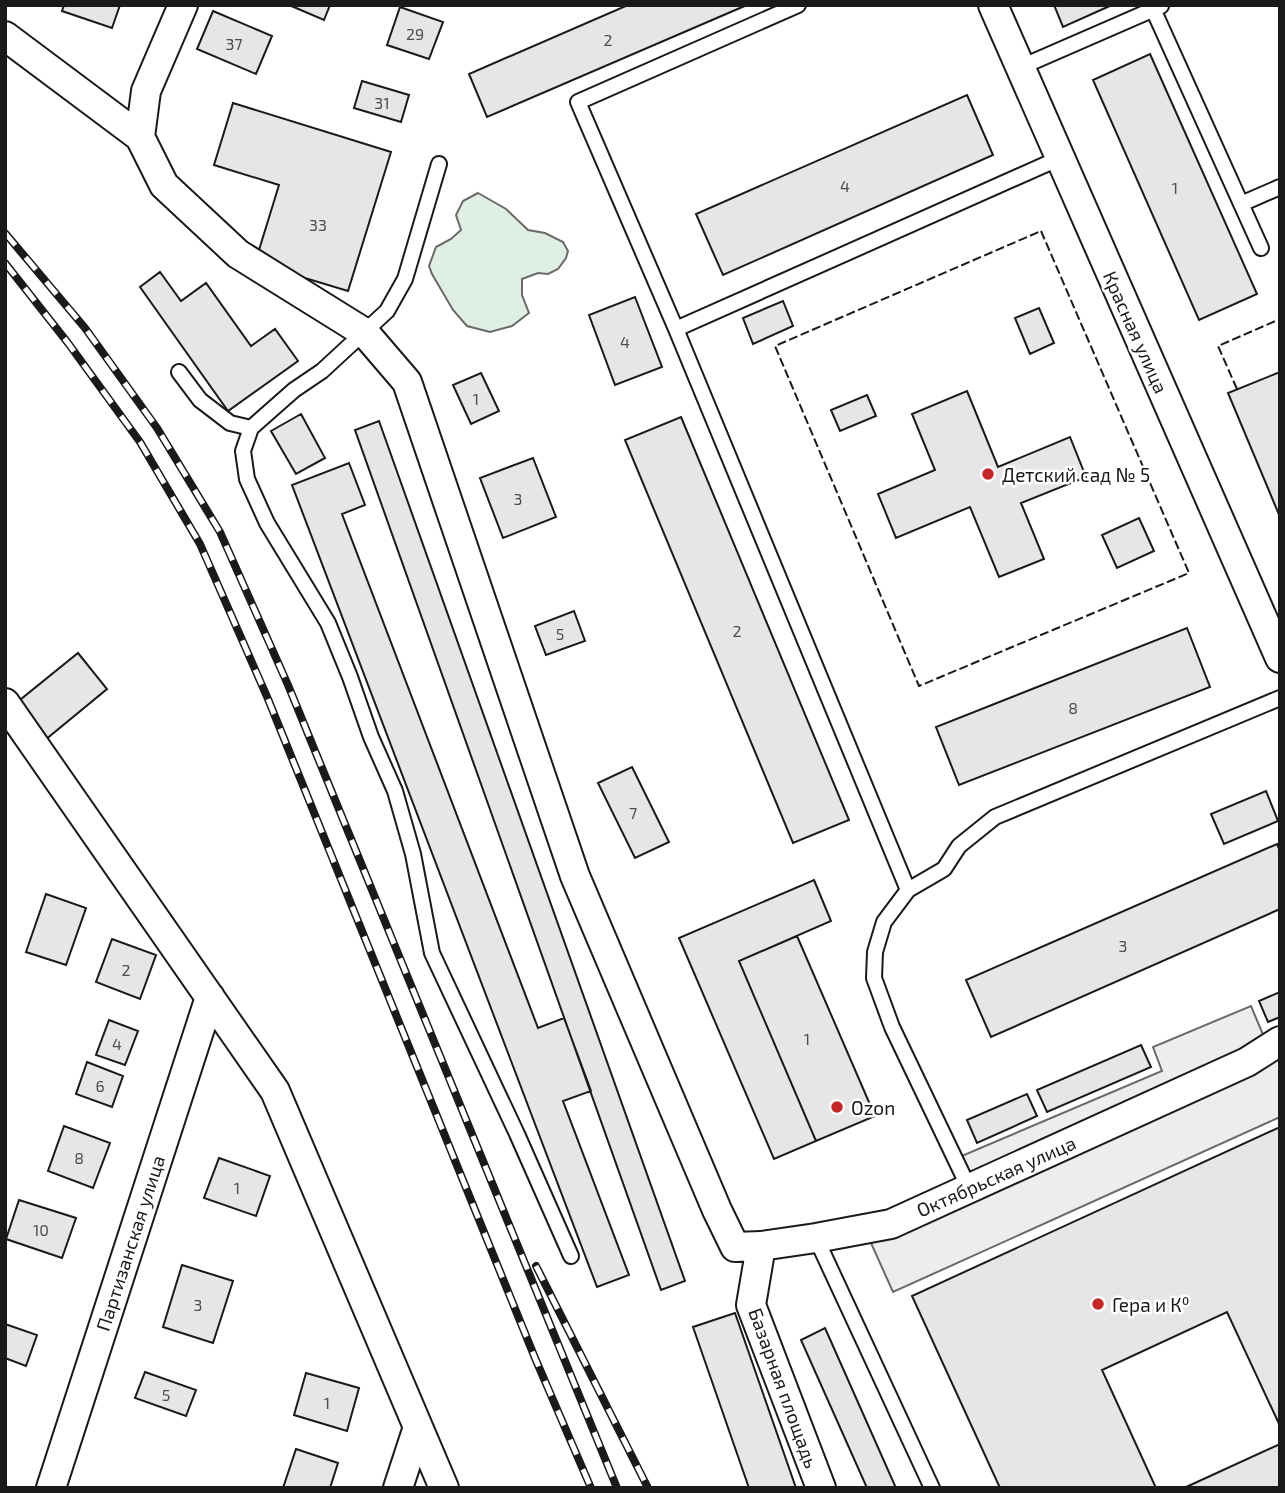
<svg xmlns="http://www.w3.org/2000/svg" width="1285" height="1493" font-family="'Exo 2',sans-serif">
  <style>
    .green { fill: #e0efe3; stroke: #6a6a6a; stroke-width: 2 }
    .parking { fill: #ededed; stroke: #6a6a6a; stroke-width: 2 }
    .building { fill: #e6e6e6; stroke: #1a1a1a; stroke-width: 2 }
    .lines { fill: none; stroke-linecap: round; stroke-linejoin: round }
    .lane-casing { stroke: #1a1a1a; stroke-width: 18 }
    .street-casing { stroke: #1a1a1a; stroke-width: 32 }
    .lane { stroke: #fff; stroke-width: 14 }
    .street { stroke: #fff; stroke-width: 28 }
    .rail-casing { stroke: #1a1a1a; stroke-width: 8 }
    .rail { stroke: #fff; stroke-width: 5; stroke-dasharray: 16; stroke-linecap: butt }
    .fence { stroke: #1a1a1a; stroke-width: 2; stroke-dasharray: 9 3.5; stroke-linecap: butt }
    .poi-dot { fill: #c62828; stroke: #fff; stroke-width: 2.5 }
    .labels { text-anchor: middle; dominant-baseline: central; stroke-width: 5; stroke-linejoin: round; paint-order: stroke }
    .number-label { font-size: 16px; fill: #4d4d4d }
    .street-label { font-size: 19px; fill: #1a1a1a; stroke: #fff }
    .poi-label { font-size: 19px; fill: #1a1a1a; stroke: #fff; text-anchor: start }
  </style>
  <rect width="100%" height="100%" fill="#fff"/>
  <!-- green -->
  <path class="green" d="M478,193L506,209L528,230L545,233L563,242L568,251L566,258L558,269L548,274L538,273L522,279V295L529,313L512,326L490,332L467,326L453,310L432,274L429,266L436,247L451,239L461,230L456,215L463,201Z"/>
  <!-- parking -->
  <path class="parking" d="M1251,1006L1264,1037L1265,1046L970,1183L957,1158L1162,1071L1153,1047Z
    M1280,1057V1117L893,1292L871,1243Z"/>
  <!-- building -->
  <path class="building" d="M64,5H120L112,28L62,11Z
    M289,5H330L324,20Z
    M628,5H747L487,117L469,74Z
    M1054,5H1112L1063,27Z
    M400,7L443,22L429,59L387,45Z
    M213,11L272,36L256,74L197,49Z
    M1150,54L1257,294L1199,320L1093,80Z
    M362,81L409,95L401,122L354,108Z
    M967,95L993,155L723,275L696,214Z
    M233,103L391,152L348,291L255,263L279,185L214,165Z
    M160,272L181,301L206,283L251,346L275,329L298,361L228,411L140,287Z
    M635,297L662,367L615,385L589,315Z
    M783,301L793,326L753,344L743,318Z
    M1039,308L1054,343L1030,354L1015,318Z
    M1280,372V517L1228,393Z
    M481,373L499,411L471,424L453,385Z
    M967,391L998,467L1070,437L1086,477L1021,503L1044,559L999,577L970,507L896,538L878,494L935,470L912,414Z
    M867,395L876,416L840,431L831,410Z
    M301,414L325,458L296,474L271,431Z
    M681,417L849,820L793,843L625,440Z
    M379,421L685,1281L661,1290L355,430Z
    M533,458L556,517L503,538L480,478Z
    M349,463L365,505L342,514L538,1028L564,1018L591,1091L563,1101L629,1275L597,1287L292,485Z
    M1139,518L1154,551L1117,568L1102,535Z
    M574,611L585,641L546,655L535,626Z
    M1187,628L1210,687L959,785L936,727Z
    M78,653L107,689L45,740L15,704Z
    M632,767L669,842L635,858L598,783Z
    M1266,791L1278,821L1224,844L1211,814Z
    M1277,844L1280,851V909L991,1037L966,980Z
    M814,880L831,921L739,961L816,1141L774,1159L679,938Z
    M46,894L86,908L66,965L26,952Z
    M797,936L875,1116L816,1141L739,961Z
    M112,939L156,955L140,999L96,982Z
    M1280,992V1017L1268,1022L1259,1001Z
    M109,1020L138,1031L125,1065L96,1055Z
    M1141,1045L1151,1067L1047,1112L1037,1090Z
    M87,1062L123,1076L112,1107L76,1094Z
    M1027,1094L1037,1116L977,1143L967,1120Z
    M64,1126L110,1143L93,1188L48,1171Z
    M1280,1127V1426L1227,1312L1102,1370L1156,1488H1000L912,1296Z
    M219,1158L270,1176L256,1216L204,1198Z
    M19,1200L76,1218L62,1258L6,1239Z
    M182,1265L233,1281L213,1343L163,1327Z
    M735,1313L796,1488H749L693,1327Z
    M5,1324L37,1335L26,1366L5,1358Z
    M825,1328L896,1488H867L801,1340Z
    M145,1372L196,1390L186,1416L135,1398Z
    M306,1373L359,1388L347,1431L294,1415Z
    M1280,1444V1488H1184Z
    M296,1449L338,1463L330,1488H283Z"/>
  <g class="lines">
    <!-- lane casing -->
    <g class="lane-casing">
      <path id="lane" d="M798,5L578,102L676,329L908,890
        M1153,9L1261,248
        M1021,67L1161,6
        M439,164L405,279L387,311L322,371L294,390L251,428L243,451L247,479L267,523L328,623L350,677L371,737L395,791L413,854L432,953L517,1134L571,1256
        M1241,204L1280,187
        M676,329L1060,158
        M179,372L200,400L230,423L251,428
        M969,1188L892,1027L874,978L875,952L884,922L908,890L944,869L959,846L995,817L1280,698
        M816,1238L932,1488"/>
    </g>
    <!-- street casing -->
    <g class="street-casing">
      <path id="street" d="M183,5L146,91L140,137L164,185L238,254L365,333L407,382L575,876L717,1210L735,1247L761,1246L816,1238L891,1224L1247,1062L1280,1041
        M993,5L1280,658
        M5,36L140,137
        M5,703L275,1091L444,1488
        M761,1246L751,1305L821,1488
        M51,1488L210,997
        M398,1488L418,1427"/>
    </g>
    <!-- lane -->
    <use href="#lane" class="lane"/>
    <!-- street -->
    <use href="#street" class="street"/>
    <!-- rail casing -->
    <g class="rail-casing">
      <path id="rail" d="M5,233L85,328L157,428L220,532L288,685L617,1488
        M5,263L68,343L140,442L200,544L268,699L535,1358L591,1488
        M536,1266L648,1488"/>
    </g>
    <!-- rail -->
    <use href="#rail" class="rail"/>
    <!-- fence -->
    <path class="fence" d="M1041,231L1189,573L919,686L775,346Z
      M1237,389L1218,346L1280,319"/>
  </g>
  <!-- markers -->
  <g class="poi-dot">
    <circle cx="988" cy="474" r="7"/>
    <circle cx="837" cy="1107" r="7"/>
    <circle cx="1098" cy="1304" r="7"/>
  </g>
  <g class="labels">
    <!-- number labels -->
    <g class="number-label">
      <text x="415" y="33">29</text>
      <text x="608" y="39">2</text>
      <text x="234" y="43">37</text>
      <text x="382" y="102">31</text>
      <text x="845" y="185">4</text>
      <text x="1175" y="187">1</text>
      <text x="318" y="224">33</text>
      <text x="625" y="341">4</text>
      <text x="476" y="398">1</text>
      <text x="518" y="498">3</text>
      <text x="737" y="630">2</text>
      <text x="560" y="633">5</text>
      <text x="1073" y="707">8</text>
      <text x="633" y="812">7</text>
      <text x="1123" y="945">3</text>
      <text x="126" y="969">2</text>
      <text x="807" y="1038">1</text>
      <text x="117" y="1043">4</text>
      <text x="100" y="1085">6</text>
      <text x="79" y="1157">8</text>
      <text x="237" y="1187">1</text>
      <text x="41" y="1229">10</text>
      <text x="198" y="1304">3</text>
      <text x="166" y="1394">5</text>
      <text x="327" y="1402">1</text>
    </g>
    <!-- street labels -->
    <g class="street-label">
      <text transform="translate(1136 332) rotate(66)">Красная улица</text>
      <text transform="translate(996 1176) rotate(-24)">Октябрьская улица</text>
      <text transform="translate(130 1243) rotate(-72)">Партизанская улица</text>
      <text transform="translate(784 1388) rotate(70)">Базарная площадь</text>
    </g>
    <!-- poi labels -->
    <g class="poi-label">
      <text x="1002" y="474">Детский сад № 5</text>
      <text x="851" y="1107">Ozon</text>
      <text x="1112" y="1304">Гера и К⁰</text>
    </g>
  </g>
  <!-- border -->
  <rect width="1285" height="1493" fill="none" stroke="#1a1a1a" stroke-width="14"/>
</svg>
